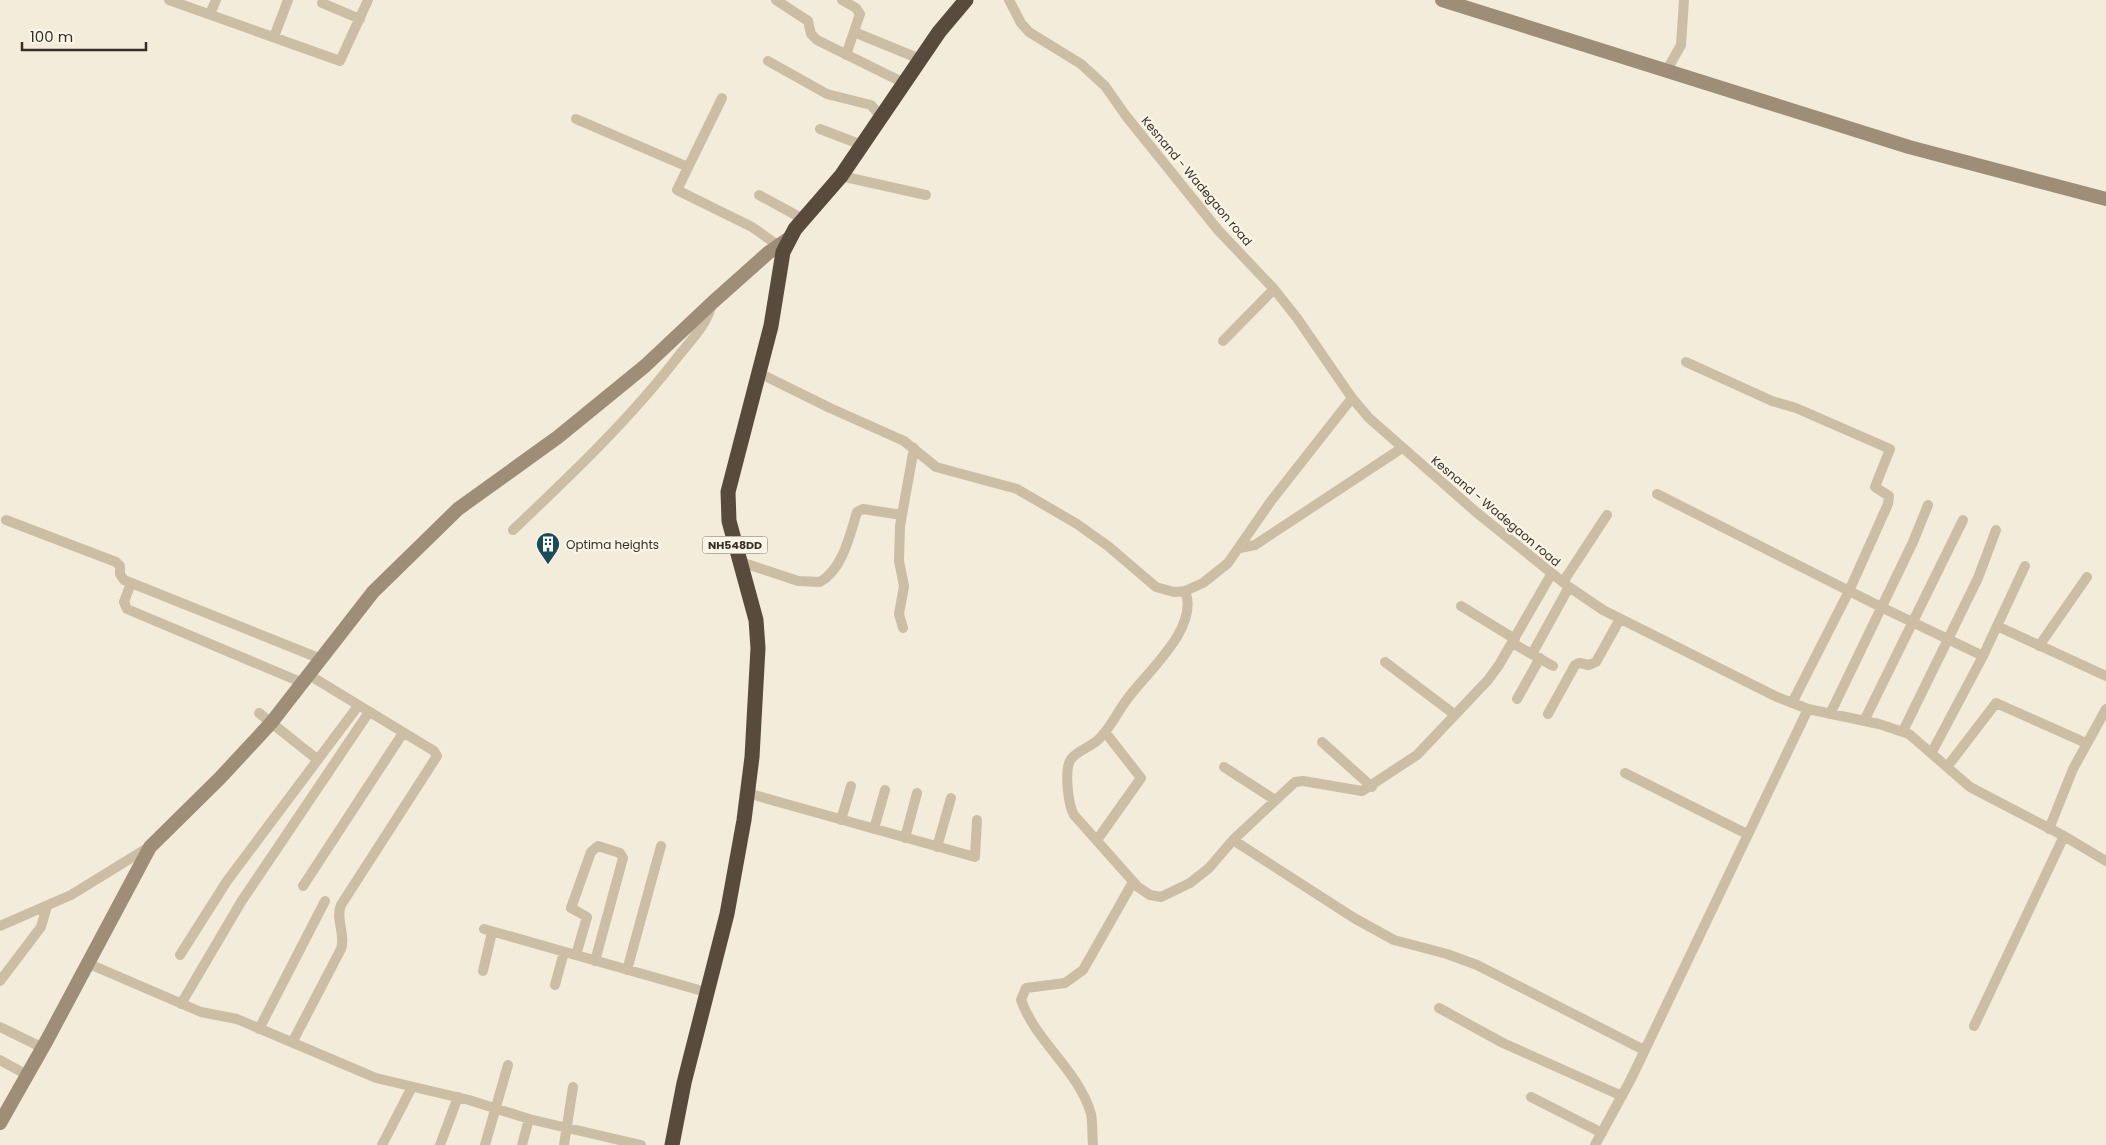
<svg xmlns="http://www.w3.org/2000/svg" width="2106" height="1145" font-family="Poppins,sans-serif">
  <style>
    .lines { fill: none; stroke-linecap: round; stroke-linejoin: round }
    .street { stroke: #ccbea5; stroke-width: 10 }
    .secondary { stroke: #9f8e77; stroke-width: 14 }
    .highway { stroke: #584b3d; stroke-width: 15 }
    .labels { text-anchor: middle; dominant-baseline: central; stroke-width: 4.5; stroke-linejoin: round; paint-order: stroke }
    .shield { fill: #faf5e7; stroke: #726a61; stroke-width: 1 }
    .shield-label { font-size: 11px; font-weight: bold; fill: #372f27 }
    .street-label { font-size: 12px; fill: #372f27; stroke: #faf5e7 }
    .poi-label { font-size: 12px; fill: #372f27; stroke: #faf5e7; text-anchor: start }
  </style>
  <rect width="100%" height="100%" fill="#f3ecda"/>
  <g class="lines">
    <!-- street -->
    <path class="street" d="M169,0L340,61L368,0
      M776,0L808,21L811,34L817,40L904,83
      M842,0L856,8L860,14L846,55
      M1009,0L1021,23L1029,32L1081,64L1105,86L1126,116L1218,230L1274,289L1297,318L1352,398L1369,418L1476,512L1569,587L1603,610L1777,697L1808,709L1879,724L1909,734L1970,787L2064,836L2106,861
      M322,3L360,19
      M210,14L216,0
      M854,32L920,59
      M274,37L288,0
      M768,61L827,94L871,105L881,117
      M1667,70L1681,45L1684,0
      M722,98L677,190L752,227L779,246
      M576,119L688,167
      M820,129L862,145
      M841,176L926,195
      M759,195L803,219
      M1223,341L1274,289
      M1686,362L1772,401L1796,408L1890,449L1875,487L1889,496L1888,504L1849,591L1792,703
      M759,373L830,408L904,441L936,467L1017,489L1077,524L1108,546L1156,587L1174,592L1185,591L1203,583L1228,563L1271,501L1352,398
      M1657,494L1881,607L1983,656L1932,752
      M6,520L116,562L120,566V574L124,580L321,659
      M513,530C572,474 631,418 680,354C693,338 708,323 712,303
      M1240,548L1255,545L1402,448
      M741,562L798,581L820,582C843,569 850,534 857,512L863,509L902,515
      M1563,582L1607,515
      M131,583L124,602L127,609L303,683
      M1185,591C1200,627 1148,671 1128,698C1118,711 1111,727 1099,739C1091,747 1078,750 1071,759C1064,769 1068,805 1074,815L1138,887L1150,895L1161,897L1190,883L1209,868L1233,840L1295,782L1303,781L1362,791L1417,755L1488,680L1499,665L1552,573
      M1461,606L1515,639
      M1997,626L2106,676
      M903,628L899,614L904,586L899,561L900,526L914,448
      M1512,643L1553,666
      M2039,646L2087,577
      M1532,654L1569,587
      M1983,656L2025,566
      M1385,662L1454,714
      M1517,699L1540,658
      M259,713L318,760
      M1548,714L1575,665L1579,663L1589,665L1596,662L1620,619
      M1830,714L1913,542L1928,505
      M1864,721L1963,520
      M1903,731L1978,578L1996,530
      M1322,742L1372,787
      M1224,767L1275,800
      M1947,767L1996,703L2086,743
      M1625,773L1747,834
      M747,793L975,857L977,820
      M841,820L851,786
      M874,829L885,790
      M2049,829L2073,769L2106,709
      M905,838L917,793
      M1097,840L1141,778L1105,732
      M1233,840L1354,918L1394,940L1447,954L1477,965L1644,1050
      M937,847L951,798
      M303,886L403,733
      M0,926L71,895L149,847
      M484,929L706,992
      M180,955L227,881L358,706
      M576,955L587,917L571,908L591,852L598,846L620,853L623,858L595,961
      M87,963L201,1012L237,1019L376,1078L469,1100L529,1119L641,1145
      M627,970L661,846
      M483,971L492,932
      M0,981L41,927L47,906
      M555,985L564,952
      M181,1004L241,902L369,712
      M1439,1008L1503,1043L1622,1096
      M1974,1026L2064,836
      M0,1027L43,1048
      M259,1029L325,901
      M293,1041L341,949C346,935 335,919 341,905L437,756L434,751L309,675
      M0,1060L27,1075
      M1531,1097L1602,1133
      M382,1145L412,1087
      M440,1145L458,1097
      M485,1145L508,1065
      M522,1145L529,1119
      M564,1145L573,1087
      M1093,1145C1092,1135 1093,1124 1091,1114C1079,1071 1036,1042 1021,1000L1026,988L1065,983L1083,970L1133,882
      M1595,1145L1631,1079L1808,709"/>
    <!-- secondary -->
    <path class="secondary" d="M1442,0L1909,147L2106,199
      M0,1123L47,1040L150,847L220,778L271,723L373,592L458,509L558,437L645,366L713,302L768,253L788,239"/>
    <!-- highway -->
    <path class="highway" d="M672,1145L684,1083L727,914L744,820L752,757L758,648L756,620L729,521L728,492L771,326L783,252L795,229L841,176L939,32L966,0"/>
  </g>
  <!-- icons -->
  <defs>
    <g id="building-pin" transform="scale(1.25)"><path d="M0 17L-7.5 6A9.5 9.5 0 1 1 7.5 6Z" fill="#1a4a5b" stroke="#faf5e7"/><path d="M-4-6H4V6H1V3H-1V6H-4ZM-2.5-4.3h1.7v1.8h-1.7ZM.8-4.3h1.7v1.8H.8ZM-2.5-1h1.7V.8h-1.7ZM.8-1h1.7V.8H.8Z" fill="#fff"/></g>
  </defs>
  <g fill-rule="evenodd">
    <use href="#building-pin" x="548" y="544"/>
  </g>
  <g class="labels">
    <!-- shield labels -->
    <rect class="shield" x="702.5" y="536.5" width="65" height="17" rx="4"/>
    <g class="shield-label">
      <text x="735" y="545">NH548DD</text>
    </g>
    <!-- street labels -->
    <g class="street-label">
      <text transform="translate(1197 181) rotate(50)">Kesnand - Wadegaon road</text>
      <text transform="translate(1496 511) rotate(40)">Kesnand - Wadegaon road</text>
    </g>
    <!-- poi labels -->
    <g class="poi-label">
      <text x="566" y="544">Optima heights</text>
    </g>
  </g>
  <!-- scale -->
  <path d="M22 42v8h124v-8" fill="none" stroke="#372f27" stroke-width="2.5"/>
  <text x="30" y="42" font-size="15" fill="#372f27" stroke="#faf5e7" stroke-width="4" paint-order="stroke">100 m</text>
</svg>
